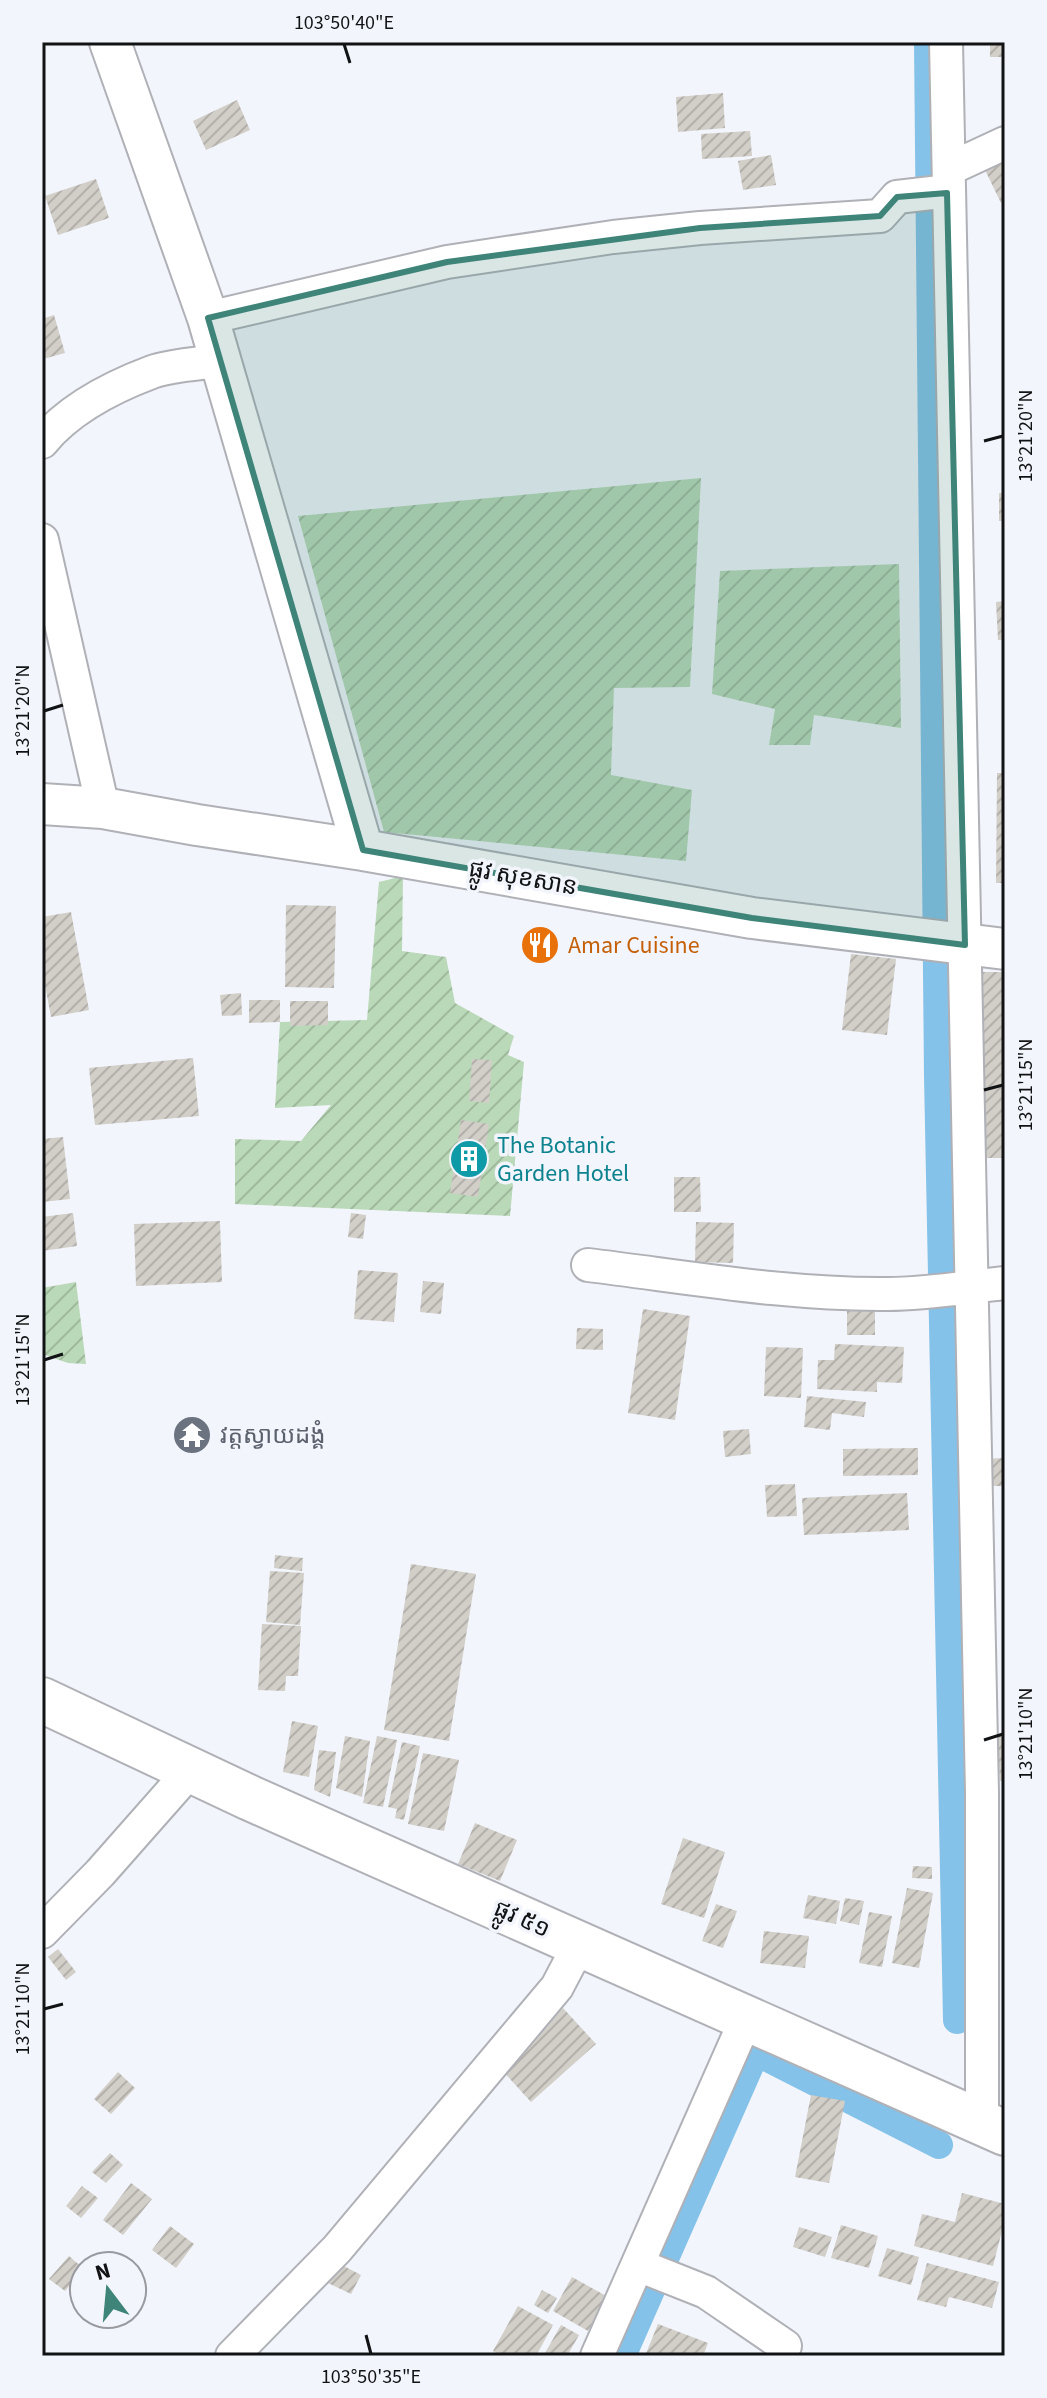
<svg xmlns="http://www.w3.org/2000/svg" width="1047" height="2398" font-family="'Source Sans 3','Noto Sans Khmer',sans-serif">
  <style>
    .garden { fill: url(#garden-furrows) }
    .lines { fill: none; stroke-linecap: round; stroke-linejoin: round }
    .canal { stroke: #84c2e9; stroke-width: 28 }
    .building { fill: url(#building-hatch) }
    .minor-casing { stroke: #afb1b7; stroke-width: 36 }
    .tertiary-casing { stroke: #afb1b7; stroke-width: 44 }
    .secondary-casing { stroke: #afb1b7; stroke-width: 48 }
    .minor { stroke: #fff; stroke-width: 32 }
    .tertiary { stroke: #fff; stroke-width: 40 }
    .secondary { stroke: #fff; stroke-width: 44 }
    .marked { fill: #3f8479; fill-opacity: 0.2; stroke: #3f8479; stroke-width: 6; stroke-linejoin: round }
    .ticks { fill: none; stroke: #111214; stroke-width: 3 }
    .labels { text-anchor: middle; dominant-baseline: central; stroke-width: 7; stroke-linejoin: round; paint-order: stroke }
    .street-label { font-size: 24px; fill: #111214; stroke: #f2f5fb }
    .food-label { font-size: 24px; fill: #c56008; stroke: #f2f5fb; text-anchor: start }
    .culture-label { font-size: 24px; fill: #0d838f; stroke: #f2f5fb; text-anchor: start }
    .worship-label { font-size: 24px; fill: #5b616d; stroke: #f2f5fb; text-anchor: start }
    .neatline { fill: none; stroke: #111214; stroke-width: 3 }
    .ticks-label { font-size: 20px; text-anchor: middle; fill: #111214 }
  </style>
  <defs>
    <pattern id="garden-furrows" width="10" height="10" patternUnits="userSpaceOnUse" patternTransform="scale(2)"><rect width="10" height="10" fill="#bad9b8"/><path d="M-1 1l2-2M0 10L10 0M9 11l2-2" fill="none" stroke="#9fb99d"/></pattern>
    <pattern id="building-hatch" width="6" height="6" patternUnits="userSpaceOnUse" patternTransform="scale(2)"><rect width="6" height="6" fill="#d2cec8"/><path d="M-1 1l2-2M0 6l6-6M5 7l2-2" fill="none" stroke="#b3b0ab"/></pattern>
  </defs>
  <rect width="100%" height="100%" fill="#f2f5fb"/>
  <!-- garden -->
  <path class="garden" d="M701,478L690,687L614,688L611,775L692,790L686,861L384,832L298,516Z
    M899,564L901,728L814,715L810,745H769L775,709L712,694L720,571Z
    M403,876L402,951L446,957L455,1003L514,1036L508,1055L524,1062L510,1216L235,1204V1139L301,1141L331,1105L275,1108L280,1022L367,1020L379,882Z
    M76,1282L86,1364L68,1363L42,1354V1288Z"/>
  <g class="lines">
    <!-- canal -->
    <path class="canal" d="M928,42L938,1076L957,2020
      M622,2356L756,2052L939,2145"/>
  </g>
  <!-- building -->
  <path class="building" d="M990,42H1005V57H990Z
    M723,93L725,128L678,132L676,97Z
    M237,100L250,130L206,150L193,121Z
    M750,131L752,156L702,159L701,134Z
    M771,155L776,185L743,190L738,161Z
    M1005,161V201L1001,203L985,170Z
    M96,179L109,218L58,235L45,196Z
    M54,315L65,353L43,359L42,319Z
    M999,493H1005V521H999Z
    M1005,601V640H998L996,602Z
    M997,773H1005V883H996Z
    M286,905L336,906L334,988L285,987Z
    M71,912L89,1010L51,1017L42,969V917Z
    M851,954L896,959L887,1035L842,1030Z
    M983,972H1005V1158H982Z
    M241,993L242,1015L222,1016L220,995Z
    M249,1000H280V1022L249,1023Z
    M290,1001H328V1025L290,1026Z
    M193,1058L199,1116L95,1125L89,1068Z
    M472,1059L492,1060L489,1103L469,1101Z
    M461,1120L489,1124L478,1197L450,1193Z
    M63,1137L70,1199L42,1202V1139Z
    M674,1177H700L701,1212H674Z
    M73,1213L77,1246L42,1251V1217Z
    M351,1213L366,1215L363,1239L348,1237Z
    M220,1221L222,1282L136,1286L134,1224Z
    M696,1222L734,1223L733,1263L695,1262Z
    M358,1270L398,1273L394,1322L354,1319Z
    M423,1281L444,1283L441,1314L420,1312Z
    M847,1299H875V1335H847Z
    M643,1309L690,1316L675,1420L628,1413Z
    M577,1328L603,1329V1350L576,1349Z
    M835,1344L904,1347L902,1383L877,1382V1392L817,1389L818,1360H834Z
    M766,1347L803,1348L801,1398L764,1396Z
    M807,1396L866,1402L864,1417L832,1413L830,1430L804,1427Z
    M749,1429L751,1454L725,1457L723,1431Z
    M918,1448V1475L843,1476V1449Z
    M1005,1458V1486H982V1459Z
    M795,1484L797,1516L767,1517L765,1485Z
    M907,1493L909,1530L804,1535L802,1498Z
    M275,1555L303,1558L302,1571L274,1568Z
    M411,1564L476,1574L449,1741L384,1730Z
    M270,1571L304,1573L300,1625L266,1622Z
    M262,1624L301,1626L298,1676H286L285,1691L258,1690Z
    M292,1721L318,1726L309,1777L283,1772Z
    M345,1736L370,1741L362,1797L336,1788Z
    M377,1736L397,1740L383,1807L363,1803Z
    M997,1736H1005V1781H1000Z
    M402,1742L420,1746L404,1820L395,1818L397,1809L388,1807Z
    M319,1750L336,1752L330,1797L314,1790Z
    M423,1753L459,1760L444,1831L408,1824Z
    M475,1823L517,1840L500,1881L458,1864Z
    M683,1838L725,1852L704,1918L661,1904Z
    M913,1866L932,1867V1879L912,1878Z
    M907,1888L933,1893L919,1968L892,1963Z
    M808,1895L840,1901L836,1924L803,1918Z
    M845,1898L864,1901L859,1925L840,1921Z
    M716,1904L737,1911L723,1948L702,1941Z
    M869,1912L892,1916L882,1967L859,1963Z
    M764,1931L809,1936L805,1968L760,1963Z
    M58,1949L76,1972L66,1980L48,1957Z
    M563,2008L596,2044L531,2102L499,2067Z
    M118,2072L135,2088L111,2114L94,2099Z
    M811,2095L845,2101L829,2183L795,2177Z
    M110,2153L123,2165L106,2183L92,2172Z
    M131,2183L152,2199L123,2235L103,2220Z
    M82,2186L98,2198L81,2218L66,2206Z
    M962,2193L1005,2204V2219L993,2266L914,2246L922,2214L955,2222Z
    M841,2225L878,2236L869,2268L831,2258Z
    M170,2226L194,2244L176,2268L152,2250Z
    M799,2227L832,2237L825,2257L793,2247Z
    M887,2248L919,2257L911,2285L878,2276Z
    M69,2256L84,2269L65,2291L49,2279Z
    M338,2263L361,2275L351,2294L328,2283Z
    M927,2263L999,2282L992,2308L949,2297L946,2307L917,2300Z
    M572,2277L608,2297L588,2331L553,2311Z
    M542,2290L557,2298L548,2313L534,2305Z
    M518,2306L553,2325L536,2356H501L493,2351Z
    M658,2324L708,2343L703,2356H645Z
    M561,2325L579,2335L567,2356H551L545,2353Z"/>
  <g class="lines">
    <!-- minor casing -->
    <g class="minor-casing">
      <path id="minor" d="M946,42L982,1793V2124
        M949,169L1005,143
        M208,318L447,262L613,237L700,228L880,216L897,197L949,191
        M42,442C69,409 112,387 152,372C172,365 198,364 219,361
        M42,540L103,808
        M588,1265C687,1277 787,1295 888,1294C928,1294 966,1287 1005,1283
        M42,1932L100,1873L190,1771
        M638,2265L706,2292L785,2346
        M232,2356L337,2249L557,1987L579,1945
        M597,2356L747,2017"/>
    </g>
    <!-- tertiary casing -->
    <g class="tertiary-casing">
      <path id="tertiary" d="M110,42L208,318L363,850
        M42,804L103,808L197,825L363,850L752,918L1005,949"/>
    </g>
    <!-- secondary casing -->
    <g class="secondary-casing">
      <path id="secondary" d="M42,1700L250,1798L1005,2133"/>
    </g>
    <!-- minor -->
    <use href="#minor" class="minor"/>
    <!-- tertiary -->
    <use href="#tertiary" class="tertiary"/>
    <!-- secondary -->
    <use href="#secondary" class="secondary"/>
  </g>
  <!-- marked area -->
  <path class="marked" d="M947,193L965,945L752,918L363,850L208,318L447,262L700,228L880,216L897,197Z"/>
  <!-- ticks -->
  <path class="ticks" d="M344,44L350,63M984,441L1003,436M44,711L63,705M984,1090L1003,1085M44,1360L63,1354M984,1740L1003,1734M44,2009L63,2004M366,2335L371,2354"/>
  <!-- icons -->
  <defs>
    <g id="restaurant-disc" transform="scale(2)"><circle r="9.5" fill="#e8710a" stroke="#f2f5fb"/><path d="M-5-6h1v4h1v-4h1v4h1v-4h1v5L-1.5 .5V6h-2V.5L-5-1ZM5-6V6H3V1.5H1.5Q1.5-4 5-6Z" fill="#fff"/></g>
    <g id="building-disc" transform="scale(2)"><circle r="9.5" fill="#0f9aa8" stroke="#f2f5fb"/><path d="M-4-6H4V6H1V3H-1V6H-4ZM-2.5-4.3h1.7v1.8h-1.7ZM.8-4.3h1.7v1.8H.8ZM-2.5-1h1.7V.8h-1.7ZM.8-1h1.7V.8H.8Z" fill="#fff"/></g>
    <g id="temple-disc" transform="scale(2)"><circle r="9.5" fill="#6b7280" stroke="#f2f5fb"/><path d="M0-6L5-2H3V0L6.5 2.5H4V6H1.5V3h-3V6H-4V2.5H-6.5L-3 0V-2H-5Z" fill="#fff"/></g>
  </defs>
  <g fill-rule="evenodd">
    <use href="#restaurant-disc" x="540" y="945"/>
    <use href="#building-disc" x="469" y="1159"/>
    <use href="#temple-disc" x="192" y="1435"/>
  </g>
  <g class="labels">
    <!-- street labels -->
    <g class="street-label">
      <text transform="translate(523 878) rotate(10)">ផ្លូវ សុខសាន</text>
      <text transform="translate(522 1919) rotate(24)">ផ្លូវ ៥១</text>
    </g>
    <!-- food labels -->
    <g class="food-label">
      <text x="568" y="945">Amar Cuisine</text>
    </g>
    <!-- culture labels -->
    <g class="culture-label">
      <text x="497" y="1145">The Botanic<tspan x="497" dy="28">Garden Hotel</tspan></text>
    </g>
    <!-- worship labels -->
    <g class="worship-label">
      <text x="220" y="1435">វត្តស្វាយដង្គំ</text>
    </g>
  </g>
  <!-- border -->
  <rect width="1047" height="2398" fill="none" stroke="#f2f5fb" stroke-width="88"/>
  <!-- north arrow -->
  <g transform="translate(108 2290) rotate(344)"><circle r="38" fill="#f2f5fb" stroke="#989a9f" stroke-width="2"/>
  <path d="M0-6L14 30L0 20L-14 30Z" fill="#3f8479"/>
  <text y="-12" font-size="22" font-weight="bold" text-anchor="middle" fill="#111214">N</text>
  </g>
  <rect x="44" y="44" width="959" height="2310" class="neatline"/>
  <g class="ticks-label">
    <text x="344" y="29">103°50'40"E</text>
    <text transform="translate(1025 436) rotate(-90)" y="7">13°21'20"N</text>
    <text transform="translate(22 711) rotate(-90)" y="7">13°21'20"N</text>
    <text transform="translate(1025 1085) rotate(-90)" y="7">13°21'15"N</text>
    <text transform="translate(22 1360) rotate(-90)" y="7">13°21'15"N</text>
    <text transform="translate(1025 1734) rotate(-90)" y="7">13°21'10"N</text>
    <text transform="translate(22 2009) rotate(-90)" y="7">13°21'10"N</text>
    <text x="371" y="2383">103°50'35"E</text>
  </g>
</svg>
